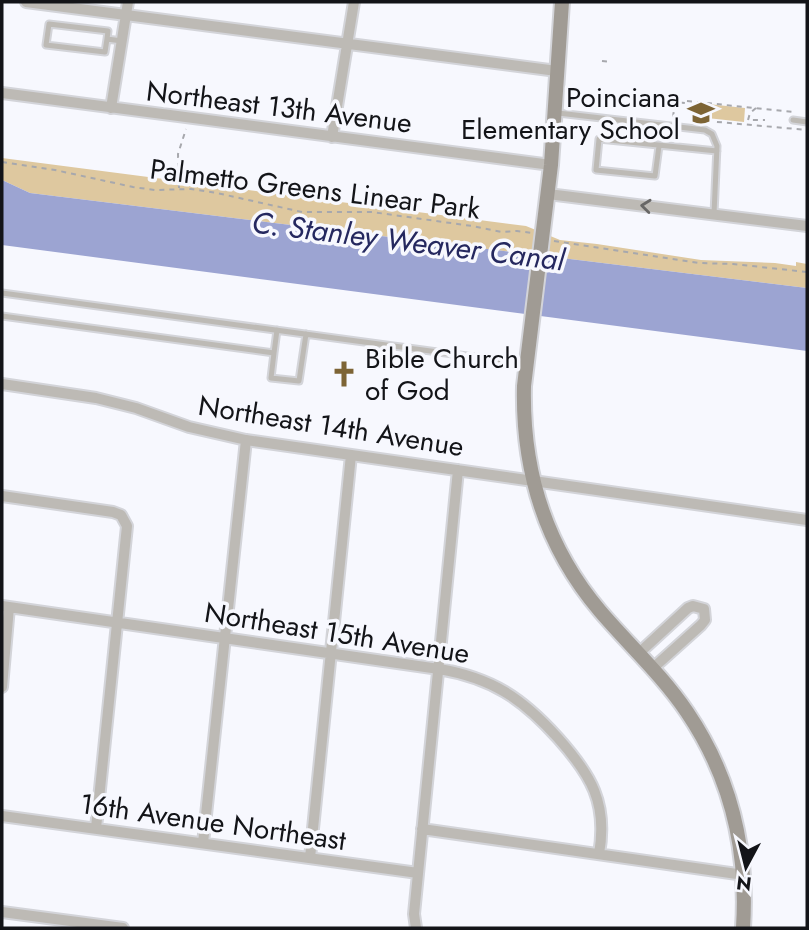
<svg xmlns="http://www.w3.org/2000/svg" width="809" height="930" font-family="Jost,sans-serif">
  <style>
    .green { fill: #dec89f }
    .water { fill: #9ca4d2 }
    .lines { fill: none; stroke-linecap: round; stroke-linejoin: round }
    .lane-casing { stroke: #d3d4d9; stroke-width: 9 }
    .street-casing { stroke: #d3d4d9; stroke-width: 14 }
    .secondary-casing { stroke: #d3d4d9; stroke-width: 18 }
    .path { stroke: #a7a8ad; stroke-width: 2; stroke-dasharray: 5 5; stroke-linecap: butt }
    .lane { stroke: #bdbab5; stroke-width: 5 }
    .street { stroke: #bdbab5; stroke-width: 10 }
    .secondary { stroke: #a09b94; stroke-width: 14 }
    .oneway { stroke: #686766 }
    .labels { text-anchor: middle; dominant-baseline: central; stroke-width: 7; stroke-linejoin: round; paint-order: stroke }
    .poi-label { font-size: 28px; fill: #131418; stroke: #f7f8fe; text-anchor: end }
    .street-label { font-size: 28px; fill: #131418; stroke: #f7f8fe }
    .water-label { font-size: 30px; font-style: italic; fill: #25285f; stroke: #f7f8fe }
  </style>
  <rect width="100%" height="100%" fill="#f7f8fe"/>
  <!-- green -->
  <path class="green" d="M708,104L745,108L744,122L707,118Z
    M2,158L526,226L560,240L597,244L701,260L775,263L796,266V262L807,264V288L30,193L2,180Z"/>
  <!-- water -->
  <path class="water" d="M2,180L30,193L807,288V351L2,245Z"/>
  <g class="lines">
    <!-- lane casing -->
    <g class="lane-casing">
      <path id="lane" d="M107,39L108,31L49,24L46,45L105,52L107,39L122,41
        M558,113L705,130L712,134L717,146L714,214
        M793,120L807,122
        M659,146L655,176L596,170L599,139L717,151
        M2,293L526,364
        M2,316L274,353L271,378L299,381L306,334
        M274,353L277,330"/>
    </g>
    <!-- street casing -->
    <g class="street-casing">
      <path id="street" d="M26,2L557,71
        M2,93L551,165
        M111,108L128,2
        M332,137L354,2
        M548,194L807,226
        M2,384L96,398L136,408L189,427L246,440L807,520
        M2,496L113,512L121,515L127,526L96,828
        M2,606L439,669C492,678 522,698 558,738C591,775 608,803 599,854
        M638,654L688,608L693,606L704,609L705,620L701,625L652,669
        M2,687L9,607
        M2,816L418,873
        M422,829L744,875
        M203,843L246,440
        M310,858L351,455
        M2,912L123,928
        M416,928L414,914L458,470"/>
    </g>
    <!-- secondary casing -->
    <g class="secondary-casing">
      <path id="secondary" d="M562,2L551,165L524,386C522,470 545,546 600,611C629,645 662,675 687,712C731,777 748,851 743,928"/>
    </g>
    <!-- path -->
    <path class="path" d="M602,61L611,62
      M687,101L793,112
      M756,108L750,113L748,120H765
      M673,117L675,102L686,103
      M707,121L807,130
      M2,162L55,170L133,187L155,190L191,189L217,193L302,212H372L472,226L502,232L517,231L532,233
      M179,188L178,154L186,129
      M554,241L699,263L733,264L807,272"/>
    <!-- lane -->
    <use href="#lane" class="lane"/>
    <!-- street -->
    <use href="#street" class="street"/>
    <!-- secondary -->
    <use href="#secondary" class="secondary"/>
  </g>
  <!-- one-way arrows -->
  <defs><path id="oneway-chevron" d="M-2-3.5L2.5 0L-2 3.5" fill="none" stroke-width="1.6" stroke-linecap="round" stroke-linejoin="round" transform="scale(1.75)"/></defs>
  <use class="oneway" href="#oneway-chevron" transform="translate(646 206) rotate(-174)"/>
  <!-- icons -->
  <defs>
    <g id="school-bare" transform="scale(2.1)"><path d="M0-5L7-2L0 1L-7-2ZM-4 1L0 2.5L4 1V4Q0 6-4 4Z" fill="#7d6435" stroke="#f7f8fe" stroke-width="2.5" paint-order="stroke"/></g>
    <g id="church-bare" transform="scale(2.1)"><path d="M-1.2-6h2.4v3.5h3.3v2.4h-3.3V6h-2.4V-.1h-3.3v-2.4h3.3Z" fill="#7d6435" stroke="#f7f8fe" stroke-width="2.5" paint-order="stroke"/></g>
  </defs>
  <g fill-rule="evenodd">
    <use href="#school-bare" x="701" y="113"/>
    <use href="#church-bare" x="344" y="374"/>
  </g>
  <g class="labels">
    <!-- poi labels -->
    <g class="poi-label">
      <text x="680" y="97">Poinciana<tspan x="680" dy="32">Elementary School</tspan></text>
      <text x="365" y="358" text-anchor="start">Bible Church<tspan x="365" dy="32">of God</tspan></text>
    </g>
    <!-- street labels -->
    <g class="street-label">
      <text transform="translate(279 107) rotate(7)">Northeast 13th Avenue</text>
      <text transform="translate(315 189) rotate(7)">Palmetto Greens Linear Park</text>
      <text transform="translate(331 426) rotate(9)">Northeast 14th Avenue</text>
      <text transform="translate(337 633) rotate(9)">Northeast 15th Avenue</text>
      <text transform="translate(213 822) rotate(8)">16th Avenue Northeast</text>
    </g>
    <!-- water labels -->
    <g class="water-label">
      <text transform="translate(408 241) rotate(7)">C. Stanley Weaver Canal</text>
    </g>
  </g>
  <!-- border -->
  <rect width="809" height="930" fill="none" stroke="#131418" stroke-width="7"/>
  <!-- north arrow -->
  <g transform="translate(746 867) rotate(187)" stroke="#f7f8fe" stroke-width="5" paint-order="stroke">
  <path d="M0-5L12 26L0 18L-12 26Z" fill="#131418"/>
  <text y="-10" font-size="19" font-weight="bold" text-anchor="middle" fill="#131418">N</text>
  </g>
</svg>
